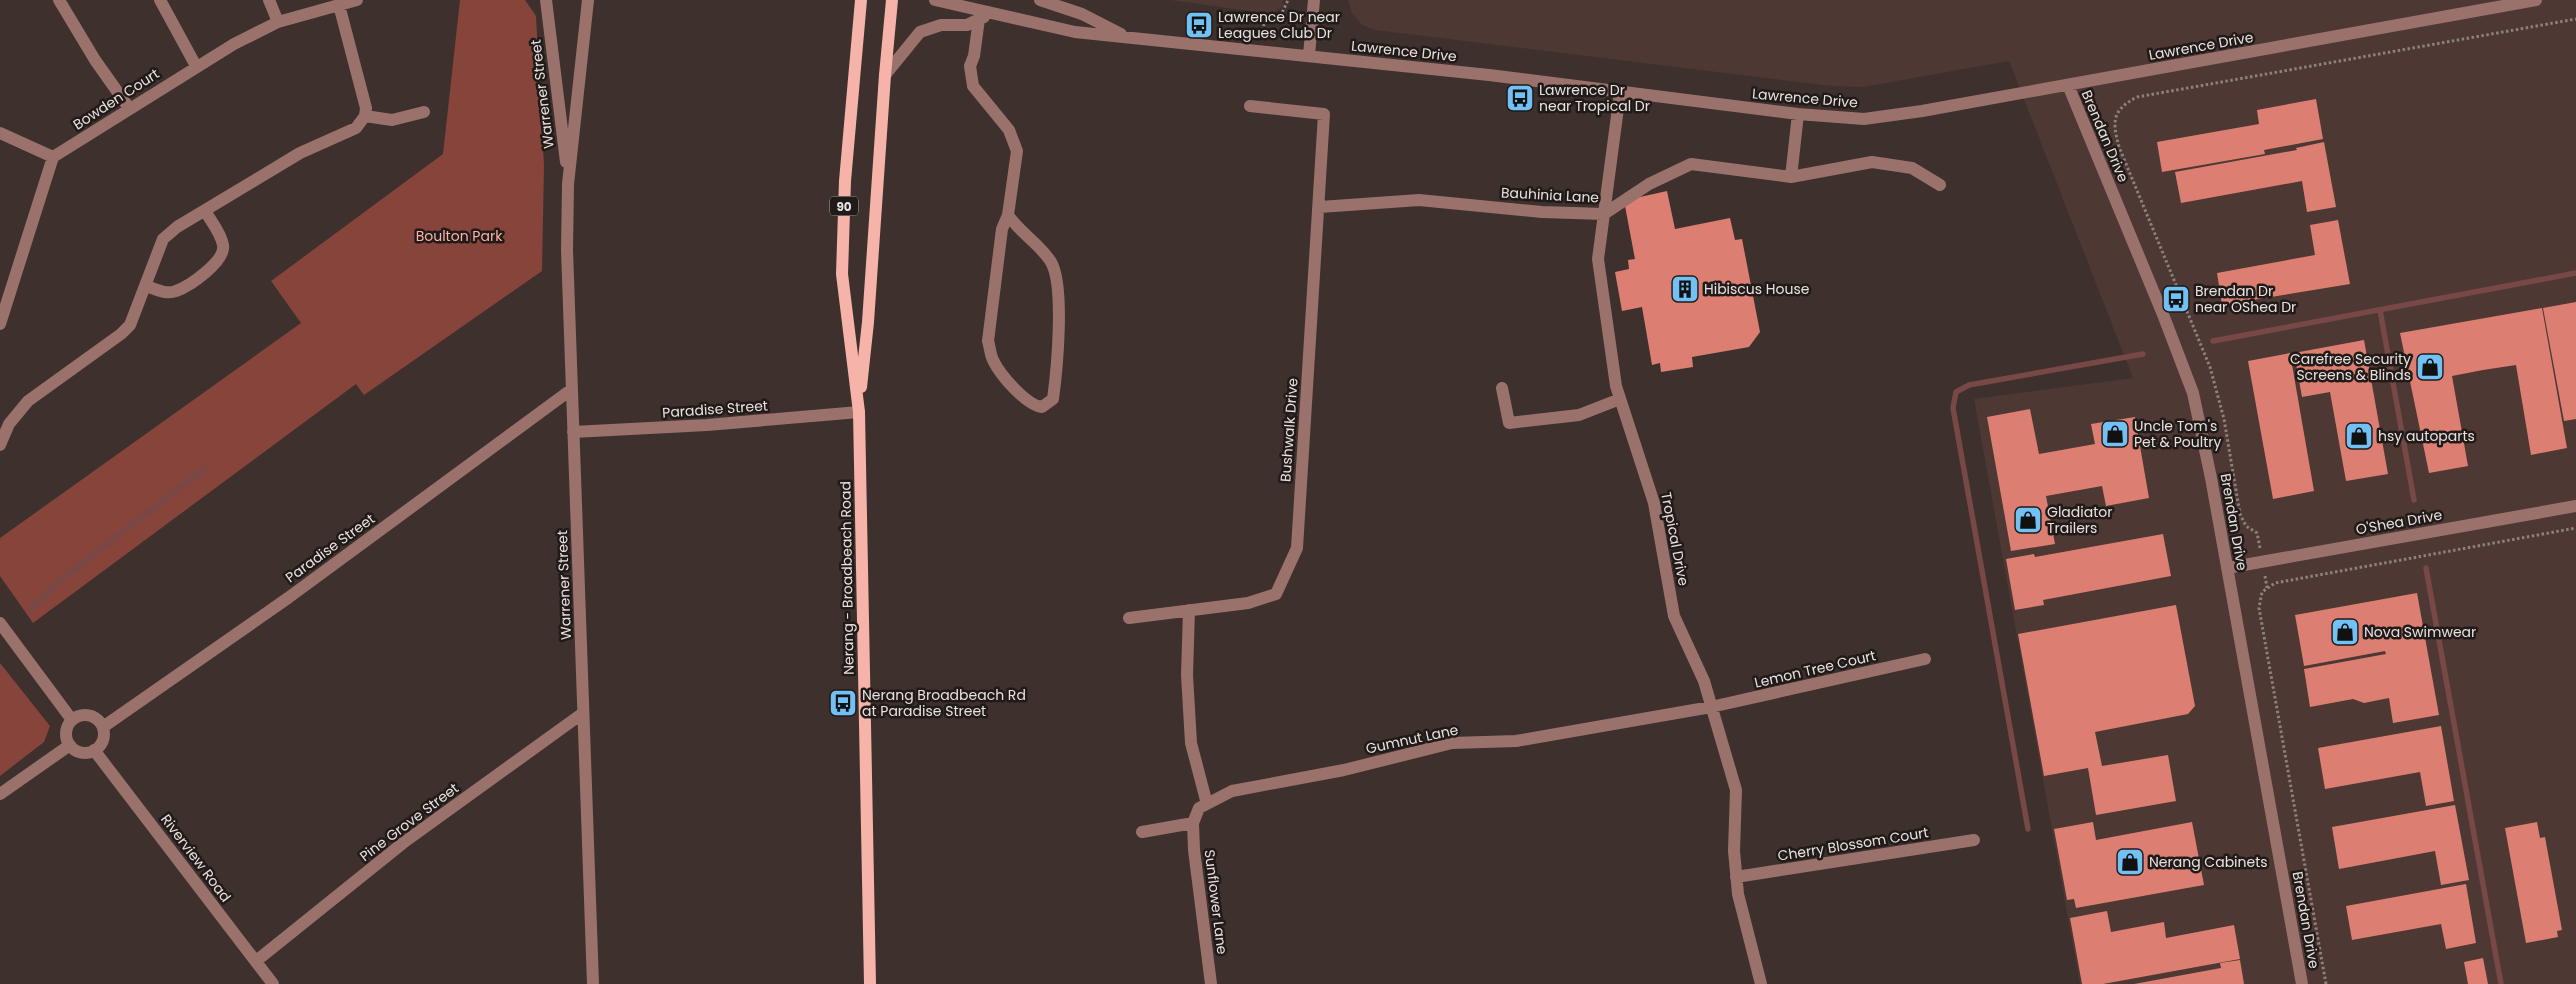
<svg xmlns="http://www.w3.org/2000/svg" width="2576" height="984" font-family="Poppins,sans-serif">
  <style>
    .built { fill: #4d3834 }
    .green { fill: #86443b }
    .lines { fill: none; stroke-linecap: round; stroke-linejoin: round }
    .stream { stroke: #774846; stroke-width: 5.5 }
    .building { fill: #dc7f72 }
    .path { stroke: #8c817e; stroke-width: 3; stroke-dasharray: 2.5 2.5; stroke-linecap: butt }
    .minor { stroke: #9a726b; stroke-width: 12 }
    .major { stroke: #f6b3a9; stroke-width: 12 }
    .labels { text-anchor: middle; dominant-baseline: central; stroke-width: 5; stroke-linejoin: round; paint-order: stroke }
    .shield { fill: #201a18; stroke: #ada5a3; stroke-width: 1 }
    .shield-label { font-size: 12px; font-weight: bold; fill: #eae1df }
    .poi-label { font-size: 14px; fill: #eae1df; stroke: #201a18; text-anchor: start }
    .street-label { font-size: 14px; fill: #eae1df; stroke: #201a18 }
    .park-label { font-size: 14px; fill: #fbb1a6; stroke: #201a18 }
  </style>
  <rect width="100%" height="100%" fill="#3e302d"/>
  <!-- built -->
  <path class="built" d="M1170,0H1283L1282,7L1271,14Z
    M1348,0H2576V984H2080L1974,399L2133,378L2009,61L1863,87L1831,86L1375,30L1362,25L1352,13Z"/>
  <!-- green -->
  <path class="green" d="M460,0H525L536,16L544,165L542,271L364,395L356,384L33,623L0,576V538L301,323L271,281L443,154Z
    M0,663L50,726L44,742L0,776Z"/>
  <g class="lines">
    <!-- stream -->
    <path class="stream" d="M2380,310L2414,500
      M2213,341L2576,273
      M2426,568L2501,984
      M31,609L64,577L204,469
      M2028,829L1953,408L1956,392L1969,385L2143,354"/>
  </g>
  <!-- building -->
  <path class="building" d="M2316,99L2323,139L2264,150L2265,154L2162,172L2157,142L2259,124L2257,110Z
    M2324,142L2336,207L2307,212L2302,181L2181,203L2175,172L2297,150L2296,148Z
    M1667,191L1675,229L1730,218L1735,240L1742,239L1760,332L1749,347L1692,357L1693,367L1661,372L1660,363L1652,365L1642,307L1622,311L1615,272L1629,269L1628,260L1635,259L1625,206L1631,199Z
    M2338,220L2350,284L2222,305L2217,273L2315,255L2310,225Z
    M2576,302V419L2564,421L2543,308Z
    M2542,308L2567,448L2531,455L2516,365L2483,370L2452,376L2468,466L2429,473L2400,333Z
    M2364,340L2388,474L2346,481L2330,392L2302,397L2294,353Z
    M2290,353L2314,491L2273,499L2248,361Z
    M2030,409L2039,454L2095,444L2091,424L2135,417L2149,498L2106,506L2102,486L2046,496L2055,544L2011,551L1987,417Z
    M2163,534L2171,576L2043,600L2044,605L2015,610L2006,559L2034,554L2035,557Z
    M2417,593L2439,715L2393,723L2389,698L2364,703L2353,699L2310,707L2304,669L2386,654L2385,651L2304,666L2295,615Z
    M2176,605L2195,706L2188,714L2095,732L2102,766L2168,755L2176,801L2096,815L2088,768L2044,776L2018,634Z
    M2441,726L2454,801L2426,806L2420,772L2325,789L2318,748Z
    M2455,805L2469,880L2441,885L2435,851L2339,869L2332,827Z
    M2093,822L2096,840L2192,822L2204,885L2076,908L2074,899L2067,900L2054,829Z
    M2537,822L2540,838L2545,837L2562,930L2557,931L2558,937L2526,943L2505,828Z
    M2466,884L2476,943L2446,949L2441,924L2352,940L2346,906Z
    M2107,911L2111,932L2164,922L2166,938L2234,925L2240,959L2103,984H2082L2070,918Z
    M2483,958L2488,984H2468L2464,962Z
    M2240,960L2244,984H2134L2221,968L2220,963Z"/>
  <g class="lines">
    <!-- path -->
    <path class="path" d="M1263,36L1264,23L1281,15L1288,0
      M2260,548L2257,533L2246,526L2240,514L2224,419L2210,367L2119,147C2112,121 2112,110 2137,97L2576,19
      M2265,576L2267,588
      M2326,984L2259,608L2262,592L2275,583L2576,528"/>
    <!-- minor -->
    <path class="minor" d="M59,0L95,60L129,108
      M160,0L196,66
      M269,0L278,22
      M546,0L566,162
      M588,0L568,184L567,250L593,984
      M935,0L1075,32L1489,75L1798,114L1864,119L1922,111L2536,0
      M1040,0L1082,14L1121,34
      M979,19L974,56L970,66L973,86L1009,130L1017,151L1008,215L1002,229L988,341C990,347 990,354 993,360C1000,375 1026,405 1042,407L1053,399C1057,370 1065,286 1051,262C1040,244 1020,233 1008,215
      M1309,55L1314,0
      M885,75L920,32L941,25H967L984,17
      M2068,85L2164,317L2193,393L2211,478L2302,984
      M1620,93L1598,259L1616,386L1654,503L1674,616L1704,681L1736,790L1734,851L1738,894L1761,984
      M365,116L392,120L424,112
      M0,133L53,157
      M1791,177L1798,114
      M1320,207L1419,200L1542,212L1604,214L1649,184L1691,164L1791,177L1872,162L1912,168L1940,185
      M146,286C155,289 166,295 176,291C190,286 226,261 223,245C221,233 211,221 205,211
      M0,324L53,157L234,44L278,22L357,0
      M1502,388L1509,423L1579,415L1620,399
      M573,432L707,425L859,412
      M0,445L9,424L28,401L121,334L130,325L163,239L177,227L300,153L356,128L365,116L366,108L339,5
      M2227,568L2576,506
      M1189,610L1187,675L1191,743L1207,804
      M1129,618L1248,603L1276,594L1297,548L1324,114L1250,106
      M0,623L72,720
      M66 734a19 19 0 1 1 38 0a19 19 0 1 1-38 0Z
      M103,727L288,598L572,389
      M94,750L273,984
      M0,794L70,745
      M1142,832L1193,823
      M1736,877L1974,840
      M256,961L403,843L583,713
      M1211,984L1194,850L1193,823L1199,808L1232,791L1344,770L1452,743L1516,741L1711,707L1925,659"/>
    <!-- major -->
    <path class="major" d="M861,0L845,181L842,274L859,412L870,984
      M861,387L868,322L885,75L892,0"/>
  </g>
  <!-- icons -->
  <defs>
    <g id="bus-square" transform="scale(1.4375)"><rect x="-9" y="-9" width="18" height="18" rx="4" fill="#72c1f5" stroke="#201a18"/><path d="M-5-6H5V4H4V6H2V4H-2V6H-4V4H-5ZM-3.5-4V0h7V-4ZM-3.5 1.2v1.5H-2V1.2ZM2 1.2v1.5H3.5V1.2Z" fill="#111"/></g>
    <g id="building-square" transform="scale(1.4375)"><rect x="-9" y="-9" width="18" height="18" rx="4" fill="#72c1f5" stroke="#201a18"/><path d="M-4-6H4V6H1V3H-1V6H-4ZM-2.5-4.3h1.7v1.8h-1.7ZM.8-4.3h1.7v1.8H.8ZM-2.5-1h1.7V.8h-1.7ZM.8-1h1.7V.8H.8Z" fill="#111"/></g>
    <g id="shop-square" transform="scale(1.4375)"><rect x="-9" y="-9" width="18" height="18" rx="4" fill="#72c1f5" stroke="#201a18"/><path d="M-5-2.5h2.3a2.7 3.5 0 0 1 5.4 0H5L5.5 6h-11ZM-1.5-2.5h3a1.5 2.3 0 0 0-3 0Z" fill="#111"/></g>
  </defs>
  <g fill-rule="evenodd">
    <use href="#bus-square" x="1199" y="25"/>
    <use href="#bus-square" x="1520" y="98"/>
    <use href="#building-square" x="1685" y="289"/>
    <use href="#bus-square" x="2176" y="299"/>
    <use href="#shop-square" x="2430" y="367"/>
    <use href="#shop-square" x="2115" y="434"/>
    <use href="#shop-square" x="2359" y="436"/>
    <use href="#shop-square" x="2028" y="520"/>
    <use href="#shop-square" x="2345" y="632"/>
    <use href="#bus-square" x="843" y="703"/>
    <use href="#shop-square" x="2130" y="862"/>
  </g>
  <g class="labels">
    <!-- shield labels -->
    <rect class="shield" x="830" y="196.5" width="28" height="19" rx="4"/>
    <g class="shield-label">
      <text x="844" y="206">90</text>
    </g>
    <!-- poi labels -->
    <g class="poi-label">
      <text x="1218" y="17">Lawrence Dr near<tspan x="1218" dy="16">Leagues Club Dr</tspan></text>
      <text x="1539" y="90">Lawrence Dr<tspan x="1539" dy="16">near Tropical Dr</tspan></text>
      <text x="1704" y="289">Hibiscus House</text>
      <text x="2195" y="291">Brendan Dr<tspan x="2195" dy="16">near OShea Dr</tspan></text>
      <text x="2411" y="359" text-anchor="end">Carefree Security<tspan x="2411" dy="16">Screens &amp; Blinds</tspan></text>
      <text x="2134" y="426">Uncle Tom's<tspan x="2134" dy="16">Pet &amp; Poultry</tspan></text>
      <text x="2378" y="436">hsy autoparts</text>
      <text x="2047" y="512">Gladiator<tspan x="2047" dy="16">Trailers</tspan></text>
      <text x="2364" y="632">Nova Swimwear</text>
      <text x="862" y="695">Nerang Broadbeach Rd<tspan x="862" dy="16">at Paradise Street</tspan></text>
      <text x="2149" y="862">Nerang Cabinets</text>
    </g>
    <!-- street labels -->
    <g class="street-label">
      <text transform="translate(2201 46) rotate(-10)">Lawrence Drive</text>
      <text transform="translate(1404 51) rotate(6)">Lawrence Drive</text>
      <text transform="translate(542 94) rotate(-97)">Warrener Street</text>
      <text transform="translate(1805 98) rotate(5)">Lawrence Drive</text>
      <text transform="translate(116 99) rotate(-33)">Bowden Court</text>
      <text transform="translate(2105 136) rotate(67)">Brendan Drive</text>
      <text transform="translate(1550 195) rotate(3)">Bauhinia Lane</text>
      <text transform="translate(715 409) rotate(-4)">Paradise Street</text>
      <text transform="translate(1289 430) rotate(-86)">Bushwalk Drive</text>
      <text transform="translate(2234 522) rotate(80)">Brendan Drive</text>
      <text transform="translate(2399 522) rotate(-10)">O'Shea Drive</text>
      <text transform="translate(1675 539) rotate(79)">Tropical Drive</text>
      <text transform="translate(330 548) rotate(-36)">Paradise Street</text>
      <text transform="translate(847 578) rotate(-91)">Nerang - Broadbeach Road</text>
      <text transform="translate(564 585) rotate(-92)">Warrener Street</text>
      <text transform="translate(1815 669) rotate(-13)">Lemon Tree Court</text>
      <text transform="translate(1412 739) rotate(-12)">Gumnut Lane</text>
      <text transform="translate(409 822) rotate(-37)">Pine Grove Street</text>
      <text transform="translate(1853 844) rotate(-9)">Cherry Blossom Court</text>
      <text transform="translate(196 858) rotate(53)">Riverview Road</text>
      <text transform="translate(1216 902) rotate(83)">Sunflower Lane</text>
      <text transform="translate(2306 920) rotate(80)">Brendan Drive</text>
    </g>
    <!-- park labels -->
    <g class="park-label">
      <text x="459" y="236">Boulton Park</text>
    </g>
  </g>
</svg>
